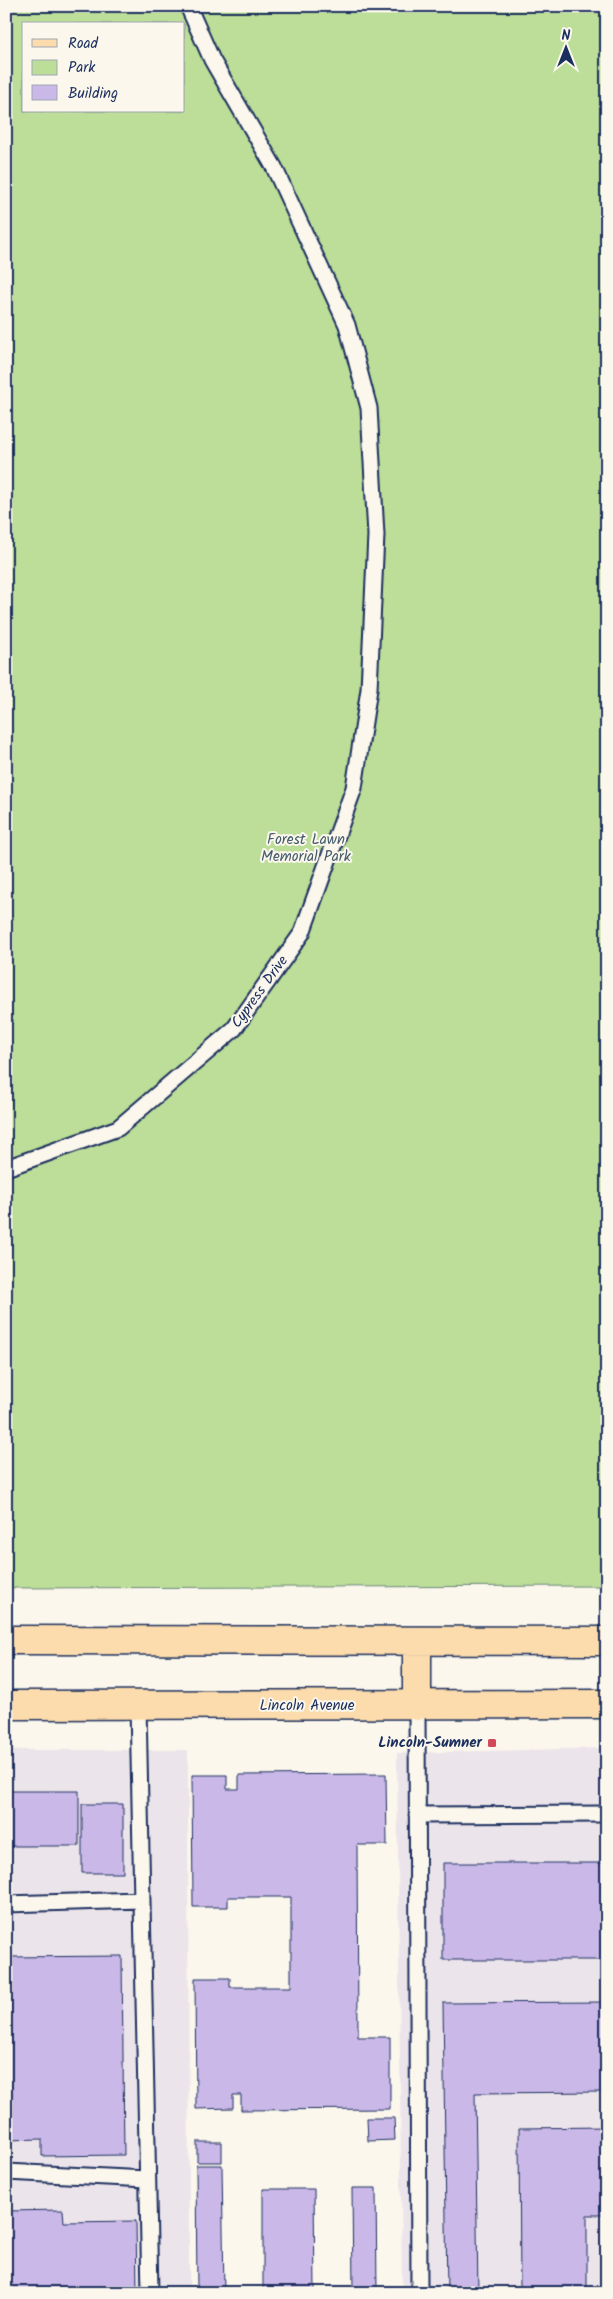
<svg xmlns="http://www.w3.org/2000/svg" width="613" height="2299" font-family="Kalam,sans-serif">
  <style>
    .built { fill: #ece4eb }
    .green { fill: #bcde98; stroke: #6c867b; fill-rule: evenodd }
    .building { fill: #cab8e8; stroke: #1b2f5e }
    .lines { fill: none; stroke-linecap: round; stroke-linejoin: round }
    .lane-casing { stroke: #1b2f5e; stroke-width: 19 }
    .primary-casing { stroke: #1b2f5e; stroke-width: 31 }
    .lane { stroke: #fbf7ec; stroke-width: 15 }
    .primary { stroke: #fcdcac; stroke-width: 28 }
    .poi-dot { fill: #d1495b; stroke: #fbf7ec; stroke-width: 2 }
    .labels { text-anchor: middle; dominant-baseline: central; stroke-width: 4; stroke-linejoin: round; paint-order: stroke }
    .park-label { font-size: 15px; fill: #435b6c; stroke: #fbf7ec }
    .street-label { font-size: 15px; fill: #1b2f5e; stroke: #fbf7ec }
    .poi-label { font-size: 15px; font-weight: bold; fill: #1b2f5e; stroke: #fbf7ec; text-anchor: end }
  </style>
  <rect width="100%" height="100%" fill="#fbf7ec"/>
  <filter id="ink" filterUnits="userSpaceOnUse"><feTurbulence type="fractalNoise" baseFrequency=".02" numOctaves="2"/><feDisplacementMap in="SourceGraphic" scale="10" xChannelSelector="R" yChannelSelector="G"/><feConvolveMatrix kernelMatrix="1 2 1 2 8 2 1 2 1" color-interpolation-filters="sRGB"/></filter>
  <g filter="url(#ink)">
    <!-- built -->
    <path class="built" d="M607,1748V2293H402L397,1753Z
      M6,1750H188L189,2293H6Z"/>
    <!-- green -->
    <path class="green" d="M6,6H607V1586L6,1588ZM24,24H184V111H24Z"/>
    <!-- building -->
    <path class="building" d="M386,1774L387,1845H357L358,2037H390V2109L241,2110V2095H233V2108L196,2109L195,1978H230V1987H291V1897H228V1907H193L192,1775H227V1789H239V1775Z
      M6,1791H79V1846H6Z
      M82,1804H123V1873H82Z
      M443,1863H607V1960H443Z
      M122,1956L124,2155L42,2156V2139L6,2140V1957Z
      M607,2002V2092L475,2093L478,2293H447L443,2003Z
      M367,2118H394L395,2140L368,2141Z
      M607,2127V2215H587V2293H520L519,2128Z
      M197,2142H222V2162H197Z
      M196,2165H222L224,2293H197Z
      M352,2188H376L377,2293H353Z
      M263,2189H314L315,2293H263Z
      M63,2210L64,2222L136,2221L137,2293H6V2211Z"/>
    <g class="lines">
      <!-- lane casing -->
      <g class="lane-casing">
        <path id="lane" d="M6,1168L118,1128L234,1029L302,933L354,788L369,689L376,535L369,408L347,325L274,167L212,60L188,6
          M138,1706L150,2293
          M417,1706L419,2293
          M417,1815L607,1814
          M6,1904L141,1900
          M6,2172L147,2179"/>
      </g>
      <!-- primary casing -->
      <g class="primary-casing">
        <path id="primary" d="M6,1640L607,1641
          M417,1641V1706
          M6,1705L607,1704"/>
      </g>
      <!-- lane -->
      <use href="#lane" class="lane"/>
      <!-- primary -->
      <use href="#primary" class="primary"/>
    </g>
  </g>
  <!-- markers -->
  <rect class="poi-dot" x="487" y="1738" width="10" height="10" rx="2.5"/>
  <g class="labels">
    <!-- park labels -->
    <g class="park-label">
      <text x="306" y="840">Forest Lawn<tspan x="306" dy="17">Memorial Park</tspan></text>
    </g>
    <!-- street labels -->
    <g class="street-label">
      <text transform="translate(260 992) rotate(-54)">Cypress Drive</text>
      <text x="307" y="1706">Lincoln Avenue</text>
    </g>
    <!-- poi labels -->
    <g class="poi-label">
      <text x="482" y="1743">Lincoln-Sumner</text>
    </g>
  </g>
  <!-- margin -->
  <rect width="613" height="2299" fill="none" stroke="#fbf7ec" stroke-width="25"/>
  <rect x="12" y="12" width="588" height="2274" fill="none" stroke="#1b2f5e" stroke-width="2" filter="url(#ink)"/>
  <!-- legend -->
  <rect x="22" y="22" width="162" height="90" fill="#fbf7ec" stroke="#a1a7b3"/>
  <rect x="32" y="39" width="25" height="8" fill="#fcdcac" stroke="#a1a7b3"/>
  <text x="68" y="48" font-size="15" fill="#1b2f5e">Road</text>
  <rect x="32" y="60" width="25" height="15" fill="#bcde98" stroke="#a1a7b3"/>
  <text x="68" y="72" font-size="15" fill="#1b2f5e">Park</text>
  <rect x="32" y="85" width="25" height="15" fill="#cab8e8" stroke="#a1a7b3"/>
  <text x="68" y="98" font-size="15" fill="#1b2f5e">Building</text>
  <!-- north arrow -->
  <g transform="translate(566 48)" stroke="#fbf7ec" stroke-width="4" paint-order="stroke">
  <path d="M0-4L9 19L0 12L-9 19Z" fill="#1b2f5e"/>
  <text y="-8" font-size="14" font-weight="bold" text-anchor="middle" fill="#1b2f5e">N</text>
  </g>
</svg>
